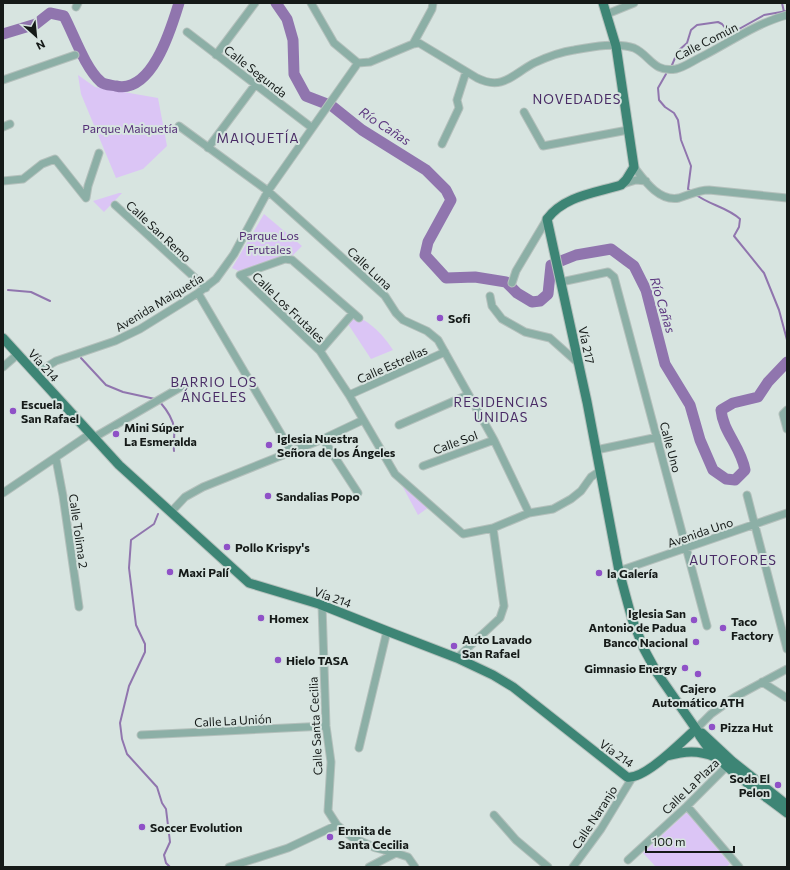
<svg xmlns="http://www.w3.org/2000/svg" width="790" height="870" font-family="Commissioner,sans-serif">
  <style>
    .green { fill: #dbc5f5 }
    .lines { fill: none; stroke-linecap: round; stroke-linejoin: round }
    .stream { stroke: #9075ae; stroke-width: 2 }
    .river { stroke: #9075ae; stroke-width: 11 }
    .minor-casing { stroke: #b4c0bc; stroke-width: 9 }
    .major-casing { stroke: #b4c0bc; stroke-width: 11 }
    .minor { stroke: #8cafa6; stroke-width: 7 }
    .major { stroke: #3d8575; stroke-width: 9 }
    .poi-dot { fill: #8f51c7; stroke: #d7e4e0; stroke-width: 1.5 }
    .labels { text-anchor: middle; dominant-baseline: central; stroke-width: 4; stroke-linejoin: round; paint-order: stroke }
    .street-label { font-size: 12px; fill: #151a18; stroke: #d7e4e0 }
    .park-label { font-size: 12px; fill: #542f76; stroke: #d7e4e0 }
    .poi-label { font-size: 12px; font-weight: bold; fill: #151a18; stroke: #d7e4e0; text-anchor: start }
    .neighbourhood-label { font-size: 13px; letter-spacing: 1px; fill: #492b65; stroke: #d7e4e0 }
    .water-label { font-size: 13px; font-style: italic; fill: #5e3981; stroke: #d7e4e0 }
  </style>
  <rect width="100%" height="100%" fill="#d7e4e0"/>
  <!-- green -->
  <path class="green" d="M78,75L95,87L158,98L167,146L143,169L116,178L81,94Z
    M119,193H122L104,212L93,201Z
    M264,214L302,246L292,256L275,259L241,272L232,268Z
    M353,316C369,319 385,337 393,350L371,359L348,324Z
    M398,478L429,507L418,515Z
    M687,812L730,864L726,867H656L643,853Z"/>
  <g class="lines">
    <!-- stream -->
    <path class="stream" d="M782,3L784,12
      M672,65L678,51L687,43L691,30L697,25L718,22L722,24L730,34L764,15L787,11
      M666,74L658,88L659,100L665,107L674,113L678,120L681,140L691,166L688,189L692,192
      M695,194C709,205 727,207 740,219L739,227L734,236L764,273L779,310L787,340
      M8,290L31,292L50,301
      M81,358L106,385L123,392L155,399
      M160,402C166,409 173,419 174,428C175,436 173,443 174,451
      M158,514L154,524L131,540L129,568L136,625L145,644V652L129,686L120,723L122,739L127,754L157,787L162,803L166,809L170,842L164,855L166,863L170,867"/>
    <!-- river -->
    <path class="river" d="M276,3L287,19L293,40L294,74L306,96L332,106L362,130L426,170L446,190L451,200L428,242L425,255L446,278L475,277L506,282L517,293L532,302L540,301L548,294L551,265L576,255L611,249L634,266L646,290L665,364L690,405L700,440L713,470L726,479L735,480L745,470C741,447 723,432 721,410L733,403L758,397L768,382L787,362
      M3,34L36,24L50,13L64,16C74,35 85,68 101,82C105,85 111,85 116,86C152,94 171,29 179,3"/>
    <!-- minor casing -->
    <g class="minor-casing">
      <path id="minor" d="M311,3L334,43L358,63
        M76,7L78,3
        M607,14L634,3
        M187,32L311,127
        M413,44L432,9L433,3
        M216,55L255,3
        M3,80L75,55
        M524,112L543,146L628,130
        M179,126L268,191L385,296L396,313L403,320L427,331L438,340L494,440L529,513
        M3,127L10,124
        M442,144L459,108L457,100L466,72
        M208,148L255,85
        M634,167C644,180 659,202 679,198C689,195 698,190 709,190L787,198
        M3,181L23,179L42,164L55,159L86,198L88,186L99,153
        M623,184L636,180L646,181
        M115,205L206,288
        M561,282L608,272L614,277L707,626
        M512,283L516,271L547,219
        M198,293L291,451
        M490,296L492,306L502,319L525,332L550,338L578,363
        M359,318L292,260L285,259L240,275L320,351L349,395L395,474L463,534L493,528L529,513L553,509L571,499L581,491L591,477L600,471
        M320,351L353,313
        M3,367L18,354
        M35,374L56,361L115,341L140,329L198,293L216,279L234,254L268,191L358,63L370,62L413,44L419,43L477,78C503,91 513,74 534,63C547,57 560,52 574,50C591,47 618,42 634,48C650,55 653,73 676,69C685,67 694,60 703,56C730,42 757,23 787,15
        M349,395L445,352
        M787,410L783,414L787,429
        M399,425L468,395
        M93,438L181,387
        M323,439L358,493
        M596,450L658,437
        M56,459L63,496L79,607
        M423,466L494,440
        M3,493L90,434
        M747,495L787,649
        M171,512L185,497L203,487L323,439L363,420
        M619,571L787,513
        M322,605L326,726L331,762L328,811L337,825L353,838L376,848L396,853
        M457,658L500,618L504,606L493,528
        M762,682L787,698
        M696,729L711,714L735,697L787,669
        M141,735L326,726
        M359,748L387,631
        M687,806L739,867
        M494,815L516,840L548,867
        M628,860L687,806L730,763
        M229,867L288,848L337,825
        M369,867L396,853L408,857L415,867
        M573,867L601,829L632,778"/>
    </g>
    <!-- major casing -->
    <g class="major-casing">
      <path id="major" d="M603,3L616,46L634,167L626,180L621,185C595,193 564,196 547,219L587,402L619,571L632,619L644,649L657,673L696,729C711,761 759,791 787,813
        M3,338L119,465L249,583L319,604L387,631L457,658L493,675L513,687L627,777C645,780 682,741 696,729
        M702,733L732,761L787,805
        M667,756C685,751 698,750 715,757"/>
    </g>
    <!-- minor -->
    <use href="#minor" class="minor"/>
    <!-- major -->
    <use href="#major" class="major"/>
  </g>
  <!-- markers -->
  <g class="poi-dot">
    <circle cx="440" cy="318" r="4"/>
    <circle cx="13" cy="411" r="4"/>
    <circle cx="116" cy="434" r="4"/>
    <circle cx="269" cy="445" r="4"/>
    <circle cx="268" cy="496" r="4"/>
    <circle cx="227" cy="547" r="4"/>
    <circle cx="170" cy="572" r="4"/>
    <circle cx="599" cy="573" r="4"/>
    <circle cx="261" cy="618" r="4"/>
    <circle cx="694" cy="620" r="4"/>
    <circle cx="723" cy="628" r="4"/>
    <circle cx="696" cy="642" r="4"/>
    <circle cx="454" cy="646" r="4"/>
    <circle cx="278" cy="660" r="4"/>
    <circle cx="685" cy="668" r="4"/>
    <circle cx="698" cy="674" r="4"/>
    <circle cx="712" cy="727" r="4"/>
    <circle cx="778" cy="785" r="4"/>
    <circle cx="142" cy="827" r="4"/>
    <circle cx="330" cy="837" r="4"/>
  </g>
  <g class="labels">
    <!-- street labels -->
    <g class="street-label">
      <text transform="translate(706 41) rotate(-27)">Calle Común</text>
      <text transform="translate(256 71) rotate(38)">Calle Segunda</text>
      <text transform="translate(159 231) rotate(43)">Calle San Remo</text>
      <text transform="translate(370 268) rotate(43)">Calle Luna</text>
      <text transform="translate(159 302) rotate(-31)">Avenida Maiquetía</text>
      <text transform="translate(289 307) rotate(44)">Calle Los Frutales</text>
      <text transform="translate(587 345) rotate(78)">Vía 217</text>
      <text transform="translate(392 364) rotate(-24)">Calle Estrellas</text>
      <text transform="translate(44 365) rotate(48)">Vía 214</text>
      <text transform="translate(455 442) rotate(-20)">Calle Sol</text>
      <text transform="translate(671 447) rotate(75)">Calle Uno</text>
      <text transform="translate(79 531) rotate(82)">Calle Tolima 2</text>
      <text transform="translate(700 532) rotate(-19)">Avenida Uno</text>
      <text transform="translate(333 597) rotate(20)">Vía 214</text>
      <text transform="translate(233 720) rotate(-3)">Calle La Unión</text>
      <text transform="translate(315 726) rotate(-93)">Calle Santa Cecilia</text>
      <text transform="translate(617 753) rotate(35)">Vía 214</text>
      <text transform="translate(690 786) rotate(-44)">Calle La Plaza</text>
      <text transform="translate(594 817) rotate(-57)">Calle Naranjo</text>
    </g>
    <!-- park labels -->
    <g class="park-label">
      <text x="130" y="128">Parque Maiquetía</text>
      <text x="269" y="235">Parque Los<tspan x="269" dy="14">Frutales</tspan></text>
    </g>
    <!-- poi labels -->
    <g class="poi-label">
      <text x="448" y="318">Sofi</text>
      <text x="21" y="404">Escuela<tspan x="21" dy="14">San Rafael</tspan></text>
      <text x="124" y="427">Mini Súper<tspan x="124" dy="14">La Esmeralda</tspan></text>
      <text x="277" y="438">Iglesia Nuestra<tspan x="277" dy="14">Señora de los Ángeles</tspan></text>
      <text x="276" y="496">Sandalias Popo</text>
      <text x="235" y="547">Pollo Krispy's</text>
      <text x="178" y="572">Maxi Palí</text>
      <text x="607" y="573">la Galería</text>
      <text x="686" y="613" text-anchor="end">Iglesia San<tspan x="686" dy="14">Antonio de Padua</tspan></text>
      <text x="269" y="618">Homex</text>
      <text x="731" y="621">Taco<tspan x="731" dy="14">Factory</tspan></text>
      <text x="462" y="639">Auto Lavado<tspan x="462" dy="14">San Rafael</tspan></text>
      <text x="688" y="642" text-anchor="end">Banco Nacional</text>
      <text x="286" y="660">Hielo TASA</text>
      <text x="677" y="668" text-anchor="end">Gimnasio Energy</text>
      <text x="698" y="688" text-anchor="middle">Cajero<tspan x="698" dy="14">Automático ATH</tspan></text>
      <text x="720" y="727">Pizza Hut</text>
      <text x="770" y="778" text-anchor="end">Soda El<tspan x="770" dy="14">Pelon</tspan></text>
      <text x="150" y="827">Soccer Evolution</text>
      <text x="338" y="830">Ermita de<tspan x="338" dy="14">Santa Cecilia</tspan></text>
    </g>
    <!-- neighbourhood labels -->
    <g class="neighbourhood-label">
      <text x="577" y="99">NOVEDADES</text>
      <text x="258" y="138">MAIQUETÍA</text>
      <text x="214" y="382">BARRIO LOS<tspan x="214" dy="15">ÁNGELES</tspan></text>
      <text x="501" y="402">RESIDENCIAS<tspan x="501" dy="15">UNIDAS</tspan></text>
      <text x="733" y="560">AUTOFORES</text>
    </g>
    <!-- water labels -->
    <g class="water-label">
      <text transform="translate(385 126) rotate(33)">Río Cañas</text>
      <text transform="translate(663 305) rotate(73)">Río Cañas</text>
    </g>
  </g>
  <!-- border -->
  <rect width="790" height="870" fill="none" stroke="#151a18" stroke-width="8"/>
  <!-- north arrow -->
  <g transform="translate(36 36) rotate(153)" stroke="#d7e4e0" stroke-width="3" paint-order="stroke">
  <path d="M0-3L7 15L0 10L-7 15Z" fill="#151a18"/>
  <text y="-6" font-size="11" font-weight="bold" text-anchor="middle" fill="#151a18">N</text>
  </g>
  <!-- scale -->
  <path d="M646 846v6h88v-6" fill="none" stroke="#151a18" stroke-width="2"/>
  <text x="652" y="846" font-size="12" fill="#151a18" stroke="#d7e4e0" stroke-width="3" paint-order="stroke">100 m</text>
</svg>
